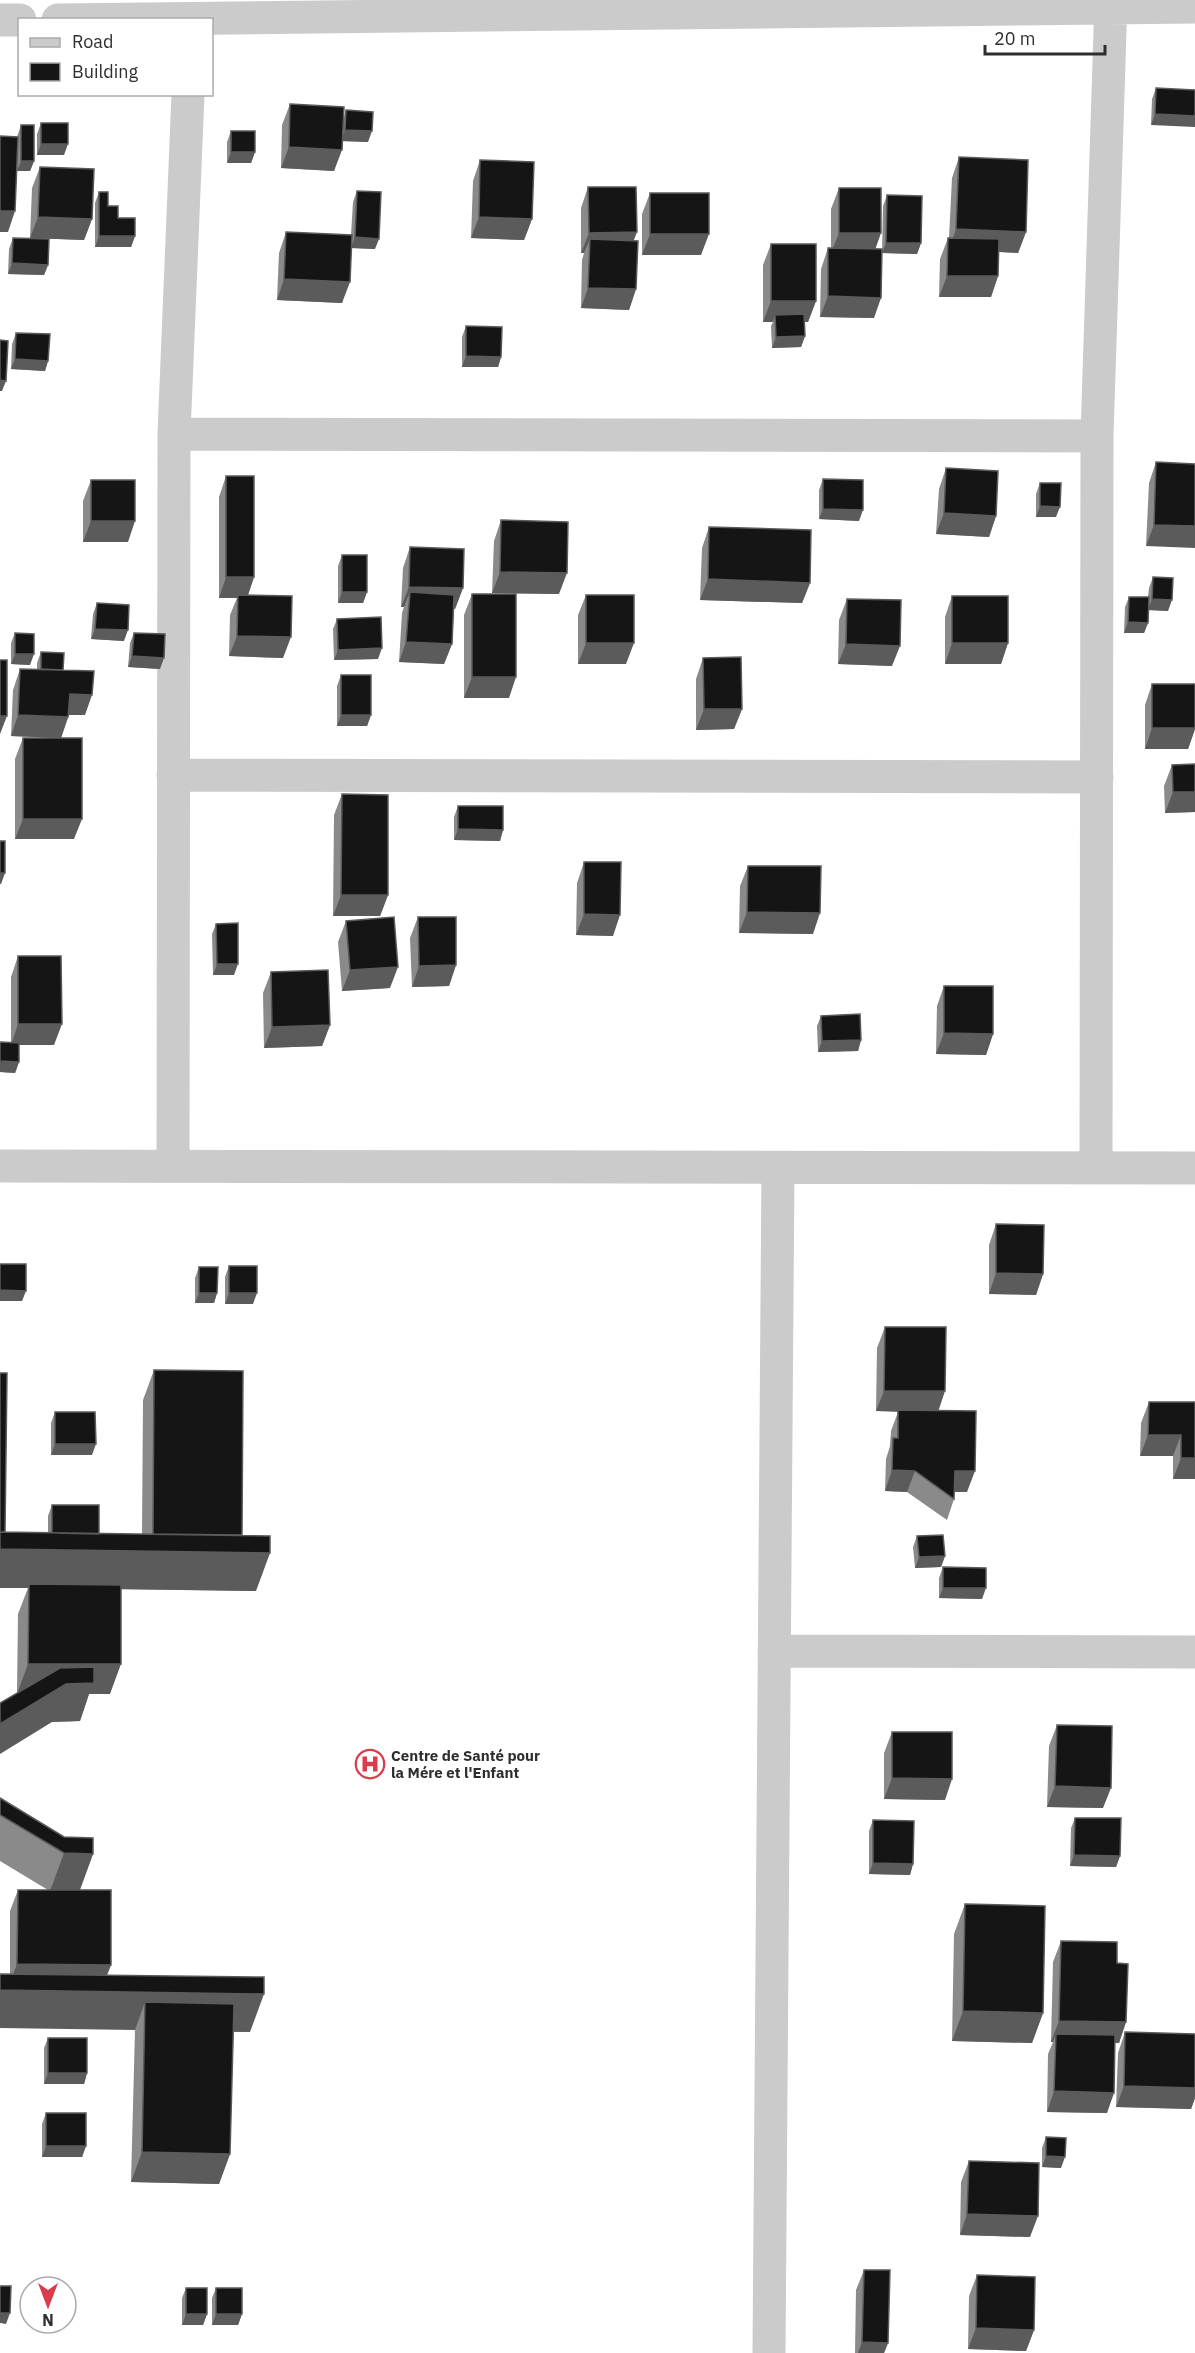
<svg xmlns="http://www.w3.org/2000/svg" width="1195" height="2353" font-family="'IBM Plex Sans',sans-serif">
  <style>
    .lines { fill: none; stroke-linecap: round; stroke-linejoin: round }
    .minor { stroke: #cbcbcb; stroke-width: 33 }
    .wall { fill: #8a8a8a }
    .shaded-wall { fill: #5b5b5b }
    .building { fill: #151515; stroke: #5b5b5b; stroke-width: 1.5 }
    .labels { text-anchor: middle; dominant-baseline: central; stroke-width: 6; stroke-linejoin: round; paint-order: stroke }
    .poi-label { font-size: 15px; font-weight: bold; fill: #2e2e2e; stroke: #fff; text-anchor: start }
  </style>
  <rect width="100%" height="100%" fill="#fff"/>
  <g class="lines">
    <!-- minor -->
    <path class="minor" d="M0,20H20
      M58,20L1195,7
      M174,434L1097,436
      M173,775L1097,777
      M0,1166L1195,1168
      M173,1166L174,434L188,94
      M1096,1168L1097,436L1111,0
      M774,1651L1195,1652
      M769,2353L778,1168"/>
  </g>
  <!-- wall -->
  <path class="wall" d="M1156,88L1195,90L1151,125L1152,99Z
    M290,104L344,117L346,110L368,142L342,141L334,171L281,168L282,125Z
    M41,123L64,155H37V134Z
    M21,125L34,161L30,171H17L8,232L17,137Z
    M231,131L255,152L251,163H227V142Z
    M959,157L1026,232L1018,253L999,252L998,276L991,297H939L940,259L948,238H949L952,178Z
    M480,160L532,219L524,240L471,238L473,181Z
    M40,167L92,219L84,240L30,238L32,188Z
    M588,187L634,241L636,289L629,310L581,308L582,260L584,253H581V208Z
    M839,188L875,249L874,318L820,317L821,269L828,248H831V209Z
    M357,191L375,249L351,248L342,303L277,300L279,253L286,232L351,235L353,202Z
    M99,192L108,206L118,218L135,236L131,247H95V203Z
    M650,193L701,255H642V214Z
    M887,195L921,243L917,254L882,253L883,206Z
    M13,238L48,265L44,275L8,274L9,249Z
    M771,244L816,301L808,322H805V336L801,347L772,348L771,326L773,322H763V265Z
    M466,326L501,357L498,367H462V337Z
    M16,333L48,361L45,371L11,369L12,344Z
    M1156,462L1195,464L1146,546L1149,483Z
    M946,468L996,516L989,537L936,534L939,489Z
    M226,476L254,577L248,595L283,658L229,656L230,615L237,598H219V497Z
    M823,479L859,521L819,519V490Z
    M91,480L128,542H83V501Z
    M1040,483L1056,517H1036V494Z
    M501,520L559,594L492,593L494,541Z
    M709,527L810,583L802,603L700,600L702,548Z
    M410,547L463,588L455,609H454L452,644L444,664L399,662L402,613L404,607H401L403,568Z
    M342,555L367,592L363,603H338V566Z
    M1153,577L1168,611L1149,610L1148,623L1144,633H1124L1125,607L1129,597H1148L1149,588Z
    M472,594L509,698H464V615Z
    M586,595L626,664H578V615Z
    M952,596L1008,643L1001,664H945V617Z
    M847,599L892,666L838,664L839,620Z
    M97,603L124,641L91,639L93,614Z
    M337,619L378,659L334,660L333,629Z
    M15,633L30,665L11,664V643Z
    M134,633L160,669L128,667L130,643Z
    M41,652L63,670L85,715H69L61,738L74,839H15V759L23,738H53L11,736L13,690L20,669H37V663Z
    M703,658L742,709L734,729L696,730V679Z
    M341,675L371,715L367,726H337V686Z
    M1152,684H1195V729L1188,749H1145V705Z
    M1195,764V812L1165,813L1164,786L1172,765Z
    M342,794L388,895L380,916H333L334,815Z
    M458,806L503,830L500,841L454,840V817Z
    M584,862L613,936L576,935L577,883Z
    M748,866L813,934L739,933L740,886Z
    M418,917L456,965L449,986L412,987L410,938Z
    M346,921L390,988L342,991L338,942Z
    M216,924L234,975H213L212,934Z
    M18,956L54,1045H19V1062L15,1073L0,1072V1042L11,1043V977Z
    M271,972L330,1025L322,1046L264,1048L263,993Z
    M944,986L993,1034L986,1055L936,1054L937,1006Z
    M821,1016L861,1040L858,1051L818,1052L817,1026Z
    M996,1224L1043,1274L1036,1295L989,1294V1245Z
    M229,1266L253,1304H225V1277Z
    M199,1267L217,1293L214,1303H195V1278Z
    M885,1327L938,1411L967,1492H954V1499L947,1520L907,1492L885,1491L886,1459L890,1446L891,1431L898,1412L876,1411L877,1348Z
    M154,1370L242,1535L256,1591L121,1589L110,1694H89L80,1721L52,1722L17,1693L18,1614L28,1588H0V1373L5,1532L48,1533V1516L52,1505L99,1534H142L143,1400Z
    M1149,1402H1195V1479H1173V1456H1140L1141,1423Z
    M55,1412L92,1455H51V1423Z
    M917,1536L945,1556L941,1567L915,1568L913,1547Z
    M943,1567L982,1599L939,1598V1578Z
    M1057,1725L1103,1808L1047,1807L1049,1746Z
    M892,1732L945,1800L884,1799V1753Z
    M0,1798L93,1854L80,1890L111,1965L107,1975L250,2032H233L230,2154L219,2184L131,2182L135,2030L10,1974V1911L18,1890H48L0,1861Z
    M1075,1818L1120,1856L1116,1867L1070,1866L1071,1828Z
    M873,1820L913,1864L910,1875L869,1874V1831Z
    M965,1904L1043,2013L1032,2043L952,2041L954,1934Z
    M1061,1941L1117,1963L1126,2022L1119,2043H1115L1107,2113L1047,2112L1048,2054L1053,2042H1051L1053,1962Z
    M1125,2032L1195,2034V2098L1191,2109L1116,2107L1118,2053Z
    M48,2038L87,2073L84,2084H44V2048Z
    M46,2113L86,2146L82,2157H42V2124Z
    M1046,2137L1061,2168L1042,2167V2148Z
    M969,2161L1030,2237L960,2235L961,2182Z
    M864,2270L888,2343L884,2353H855L856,2290Z
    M977,2275L1034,2330L1026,2351L968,2349L969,2296Z
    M186,2288L207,2314L203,2325H182V2298Z
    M216,2288L242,2314L238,2325H212V2298Z"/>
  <!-- shaded-wall -->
  <path class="shaded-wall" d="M1155,114L1195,116V127L1151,125Z
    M345,130L372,131L368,142L341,141Z
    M41,144H68L64,155H37Z
    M289,147L342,150L334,171L281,168Z
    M231,152H255L251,163H227Z
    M21,161H34L30,171H17Z
    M0,211H15L8,232H0Z
    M38,217L92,219L84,240L30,238Z
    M479,217L532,219L524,240L471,238Z
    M956,229L1026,232L1018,253L949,249Z
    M637,232L629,253L590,239L584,253H581L589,233Z
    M839,233H881L874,253H831Z
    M650,234H709L701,255H642Z
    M99,236H135L131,247H95Z
    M355,237L379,239L375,249L351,248Z
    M886,243H921L917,254L882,253Z
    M12,263L48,265L44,275L8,274Z
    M947,276H998L991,297H939Z
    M284,279L350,282L342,303L277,300Z
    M588,288L636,289L629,310L581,308Z
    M828,296L881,298L874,318L820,317Z
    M771,301H816L808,322H775V315L773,322H763Z
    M805,336L801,347L772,348L776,337Z
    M466,356L501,357L498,367H462Z
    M15,359L48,361L45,371L11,369Z
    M0,380L6,381L2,391H0Z
    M1040,506L1060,507L1056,517H1036Z
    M823,509L863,510L859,521L819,519Z
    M944,513L996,516L989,537L936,534Z
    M91,521H135L128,542H83Z
    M1154,525L1195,526V548L1146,546Z
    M500,572L567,573L559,594L492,593Z
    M226,577H254L247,598L238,595L237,598H219Z
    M708,579L810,583L802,603L700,600Z
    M409,587L463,588L455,609L409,608L410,592L404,607H401Z
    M342,592H367L363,603H338Z
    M1152,599L1172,600L1168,611L1148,610Z
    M1128,622L1148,623L1144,633H1124Z
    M95,629L128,630L124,641L91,639Z
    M237,636L291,637L283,658L229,656Z
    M406,642L452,644L444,664L399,662Z
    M586,643H634L626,664H578Z
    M952,643H1008L1001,664H945Z
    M846,644L900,646L892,666L838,664Z
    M382,648L378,659L334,660L338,650Z
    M15,654H34L30,665L11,664Z
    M132,656L164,658L160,669L128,667Z
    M472,677H516L509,698H464Z
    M70,694L92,695L85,715H62Z
    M704,709H742L734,729L696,730Z
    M18,715L68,717L61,738L11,736Z
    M341,715H371L367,726H337Z
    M0,716H7L0,734Z
    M1152,728H1195V729L1188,749H1145Z
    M1173,792H1195V812L1165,813Z
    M23,819H82L74,839H15Z
    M458,829L503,830L500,841L454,840Z
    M0,873H5L1,884H0Z
    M341,895H388L380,916H333Z
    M747,912L820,913L813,934L739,933Z
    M584,914L620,915L613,936L576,935Z
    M217,964H238L234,975H213Z
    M456,965L449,986L412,987L419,966Z
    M398,967L390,988L342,991L350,970Z
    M18,1024H62L54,1045H11Z
    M330,1025L322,1046L264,1048L272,1027Z
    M944,1033L993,1034L986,1055L936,1054Z
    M861,1040L858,1051L818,1052L822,1041Z
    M0,1061L19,1062L15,1073L0,1072Z
    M996,1273L1043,1274L1036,1295L989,1294Z
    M0,1290L26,1291L22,1301H0Z
    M199,1293H217L214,1303H195Z
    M229,1293H257L253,1304H225Z
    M884,1391H945L938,1412L876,1411Z
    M1148,1435H1181L1173,1456H1140Z
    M55,1444H96L92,1455H51Z
    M1181,1458H1195V1479H1173Z
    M892,1470L915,1471L907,1492L885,1491Z
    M955,1471H975L967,1492H947Z
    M0,1539L270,1553L256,1591L29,1588V1584L28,1588H0Z
    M945,1556L941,1567L915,1568L919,1557Z
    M943,1588H986L982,1599L939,1598Z
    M28,1664H121L110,1694H89L80,1721L52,1722L0,1754V1724L17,1694Z
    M892,1778L952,1779L945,1800L884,1799Z
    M1055,1786L1111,1788L1103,1808L1047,1807Z
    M64,1853L93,1854L79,1892L50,1891Z
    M1074,1855L1120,1856L1116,1867L1070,1866Z
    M873,1863L913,1864L910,1875L869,1874Z
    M17,1964L111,1965L103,1985H9Z
    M0,1990L264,1994L250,2032L145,2030V2002L135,2030L0,2028Z
    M963,2011L1043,2013L1032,2043L952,2041Z
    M1059,2021L1126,2022L1119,2043L1055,2042L1056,2034L1053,2042H1051Z
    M48,2073H87L84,2084H44Z
    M1124,2086L1195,2088V2098L1191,2109L1116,2107Z
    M1054,2091L1114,2093L1107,2113L1047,2112Z
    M46,2146H86L82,2157H42Z
    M142,2152L230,2154L219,2184L131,2182Z
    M1046,2156L1065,2157L1061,2168L1042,2167Z
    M967,2214L1038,2216L1030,2237L960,2235Z
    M0,2313H10L6,2324L0,2323Z
    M186,2314H207L203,2325H182Z
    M216,2314H242L238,2325H212Z
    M976,2328L1034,2330L1026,2351L968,2349Z
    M862,2342L888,2343L884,2353H858Z"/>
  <!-- building -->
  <path class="building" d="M1156,88L1195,90V116L1155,114Z
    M290,104L344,107L342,150L289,147Z
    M346,110L373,112L372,131L345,130Z
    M41,123H68V144H41Z
    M21,125H34V161H21Z
    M231,131H255V152H231Z
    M0,136L18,137L15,211H0Z
    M959,157L1028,160L1026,232L956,229Z
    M480,160L534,162L532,219L479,217Z
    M40,167L94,169L92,219L38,217Z
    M588,187H636L637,232L589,233Z
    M839,188H881V233H839Z
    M357,191L381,192L379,239L355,237Z
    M99,192H108V206H118V218H135V236H99Z
    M650,193H709V234H650Z
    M887,195L922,196L921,243H886Z
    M286,232L352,235L350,282L284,279Z
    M13,238L49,239L48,265L12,263Z
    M948,238L999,239L998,276H947Z
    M590,239L638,241L636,289L588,288Z
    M771,244H816V301H771Z
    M828,248L882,249L881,298L828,296Z
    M804,314L805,336L776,337L775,315Z
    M466,326L502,327L501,357L466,356Z
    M16,333L50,334L48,361L15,359Z
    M0,340L8,341L6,381L0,380Z
    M1156,462L1195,464V526L1154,525Z
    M946,468L998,471L996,516L944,513Z
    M226,476H254V577H226Z
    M823,479L863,480V510L823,509Z
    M91,480H135V521H91Z
    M1040,483H1061L1060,507L1040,506Z
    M501,520L568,522L567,573L500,572Z
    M709,527L811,530L810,583L708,579Z
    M410,547L464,549L463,588L409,587Z
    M342,555H367V592H342Z
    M1153,577L1173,578L1172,600L1152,599Z
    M410,592L454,595L452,644L406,642Z
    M472,594H516V677H472Z
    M238,595L292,596L291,637L237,636Z
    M586,595H634V643H586Z
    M952,596H1008V643H952Z
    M1129,597H1149L1148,623L1128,622Z
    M847,599L901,600L900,646L846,644Z
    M97,603L129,605L128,630L95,629Z
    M381,617L382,648L338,650L337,619Z
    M15,633L34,634V654H15Z
    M134,633L165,634L164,658L132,656Z
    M41,652L64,653L63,670L41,669Z
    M741,657L742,709H704L703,658Z
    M0,660H7V716H0Z
    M20,669L94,671L92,695L70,694L68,717L18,715Z
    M341,675H371V715H341Z
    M1152,684H1195V728H1152Z
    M23,738H82V819H23Z
    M1195,764V792H1173L1172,765Z
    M342,794L388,795V895H341Z
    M458,806H503V830L458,829Z
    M0,841H5V873H0Z
    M584,862H621L620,915L584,914Z
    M748,866H821L820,913L747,912Z
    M394,917L398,967L350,970L346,921Z
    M418,917H456V965L419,966Z
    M238,923V964H217L216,924Z
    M18,956H61L62,1024H18Z
    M328,970L330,1025L272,1027L271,972Z
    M944,986H993V1034L944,1033Z
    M860,1014L861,1040L822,1041L821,1016Z
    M0,1042L19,1043V1062L0,1061Z
    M996,1224L1044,1225L1043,1274L996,1273Z
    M0,1264H26V1291L0,1290Z
    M229,1266H257V1293H229Z
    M199,1267H218L217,1293H199Z
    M885,1327H946L945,1391H884Z
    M154,1370L243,1371L242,1535L153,1534Z
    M0,1373H7L5,1532H0Z
    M1149,1402H1195V1458H1181V1435H1148Z
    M898,1410L976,1411L975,1471H955L954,1499L915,1471L892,1470L893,1438H898Z
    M55,1412H95L96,1444H55Z
    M52,1505H99V1534L52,1533Z
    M0,1532L270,1536V1553L0,1549Z
    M943,1535L945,1556L919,1557L917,1536Z
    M943,1567L986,1568V1588H943Z
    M29,1584L121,1585V1664H28Z
    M94,1667V1683L66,1684L0,1724V1703L60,1668Z
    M1057,1725L1112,1726L1111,1788L1055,1786Z
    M892,1732H952V1779L892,1778Z
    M0,1798L64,1837L93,1838V1854L64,1853L0,1815Z
    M1075,1818H1121L1120,1856L1074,1855Z
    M873,1820L914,1821L913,1864L873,1863Z
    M18,1890H111V1965L17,1964Z
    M965,1904L1045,1906L1043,2013L963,2011Z
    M1061,1941L1117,1942V1963L1128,1964L1126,2022L1059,2021Z
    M0,1974L264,1977V1994L0,1990Z
    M145,2002L234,2004L230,2154L142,2152Z
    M1125,2032L1195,2034V2088L1124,2086Z
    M1056,2034L1115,2035L1114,2093L1054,2091Z
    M48,2038H87V2073H48Z
    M46,2113H86V2146H46Z
    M1046,2137L1066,2138L1065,2157L1046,2156Z
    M969,2161L1039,2163L1038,2216L967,2214Z
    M864,2270H890L888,2343L862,2342Z
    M977,2275L1035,2277L1034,2330L976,2328Z
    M0,2286H11L10,2313H0Z
    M186,2288H207V2314H186Z
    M216,2288H242V2314H216Z"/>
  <!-- icons -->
  <defs>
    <g id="hospital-ring" transform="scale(1.5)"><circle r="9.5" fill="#fff" stroke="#d93c4b" stroke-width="1.5"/><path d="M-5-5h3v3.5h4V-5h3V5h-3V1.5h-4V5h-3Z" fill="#d93c4b"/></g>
  </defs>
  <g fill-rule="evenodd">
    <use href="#hospital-ring" x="370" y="1764"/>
  </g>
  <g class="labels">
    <!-- poi labels -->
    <g class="poi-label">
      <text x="391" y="1755">Centre de Santé pour<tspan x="391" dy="17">la Mére et l'Enfant</tspan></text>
    </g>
  </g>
  <!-- legend -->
  <rect x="18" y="18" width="195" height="78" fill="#ffffff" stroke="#ababab" stroke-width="1.5"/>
  <rect x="30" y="38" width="30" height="9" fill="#cbcbcb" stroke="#ababab" stroke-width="1.5"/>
  <text x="72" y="48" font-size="18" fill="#2e2e2e">Road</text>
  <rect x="30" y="63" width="30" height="18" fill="#151515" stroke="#ababab" stroke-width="1.5"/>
  <text x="72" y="78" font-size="18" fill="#2e2e2e">Building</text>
  <!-- north arrow -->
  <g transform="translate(48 2305) rotate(180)"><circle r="28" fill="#ffffff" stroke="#ababab" stroke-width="1.5"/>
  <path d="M0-4.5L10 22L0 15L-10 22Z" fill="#d93c4b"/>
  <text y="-9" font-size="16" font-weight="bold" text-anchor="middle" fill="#2e2e2e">N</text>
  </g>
  <!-- scale -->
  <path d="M985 45v9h120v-9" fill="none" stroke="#2e2e2e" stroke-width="3"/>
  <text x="994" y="45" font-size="18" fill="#2e2e2e" stroke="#ffffff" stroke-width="4.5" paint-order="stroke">20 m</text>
</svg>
